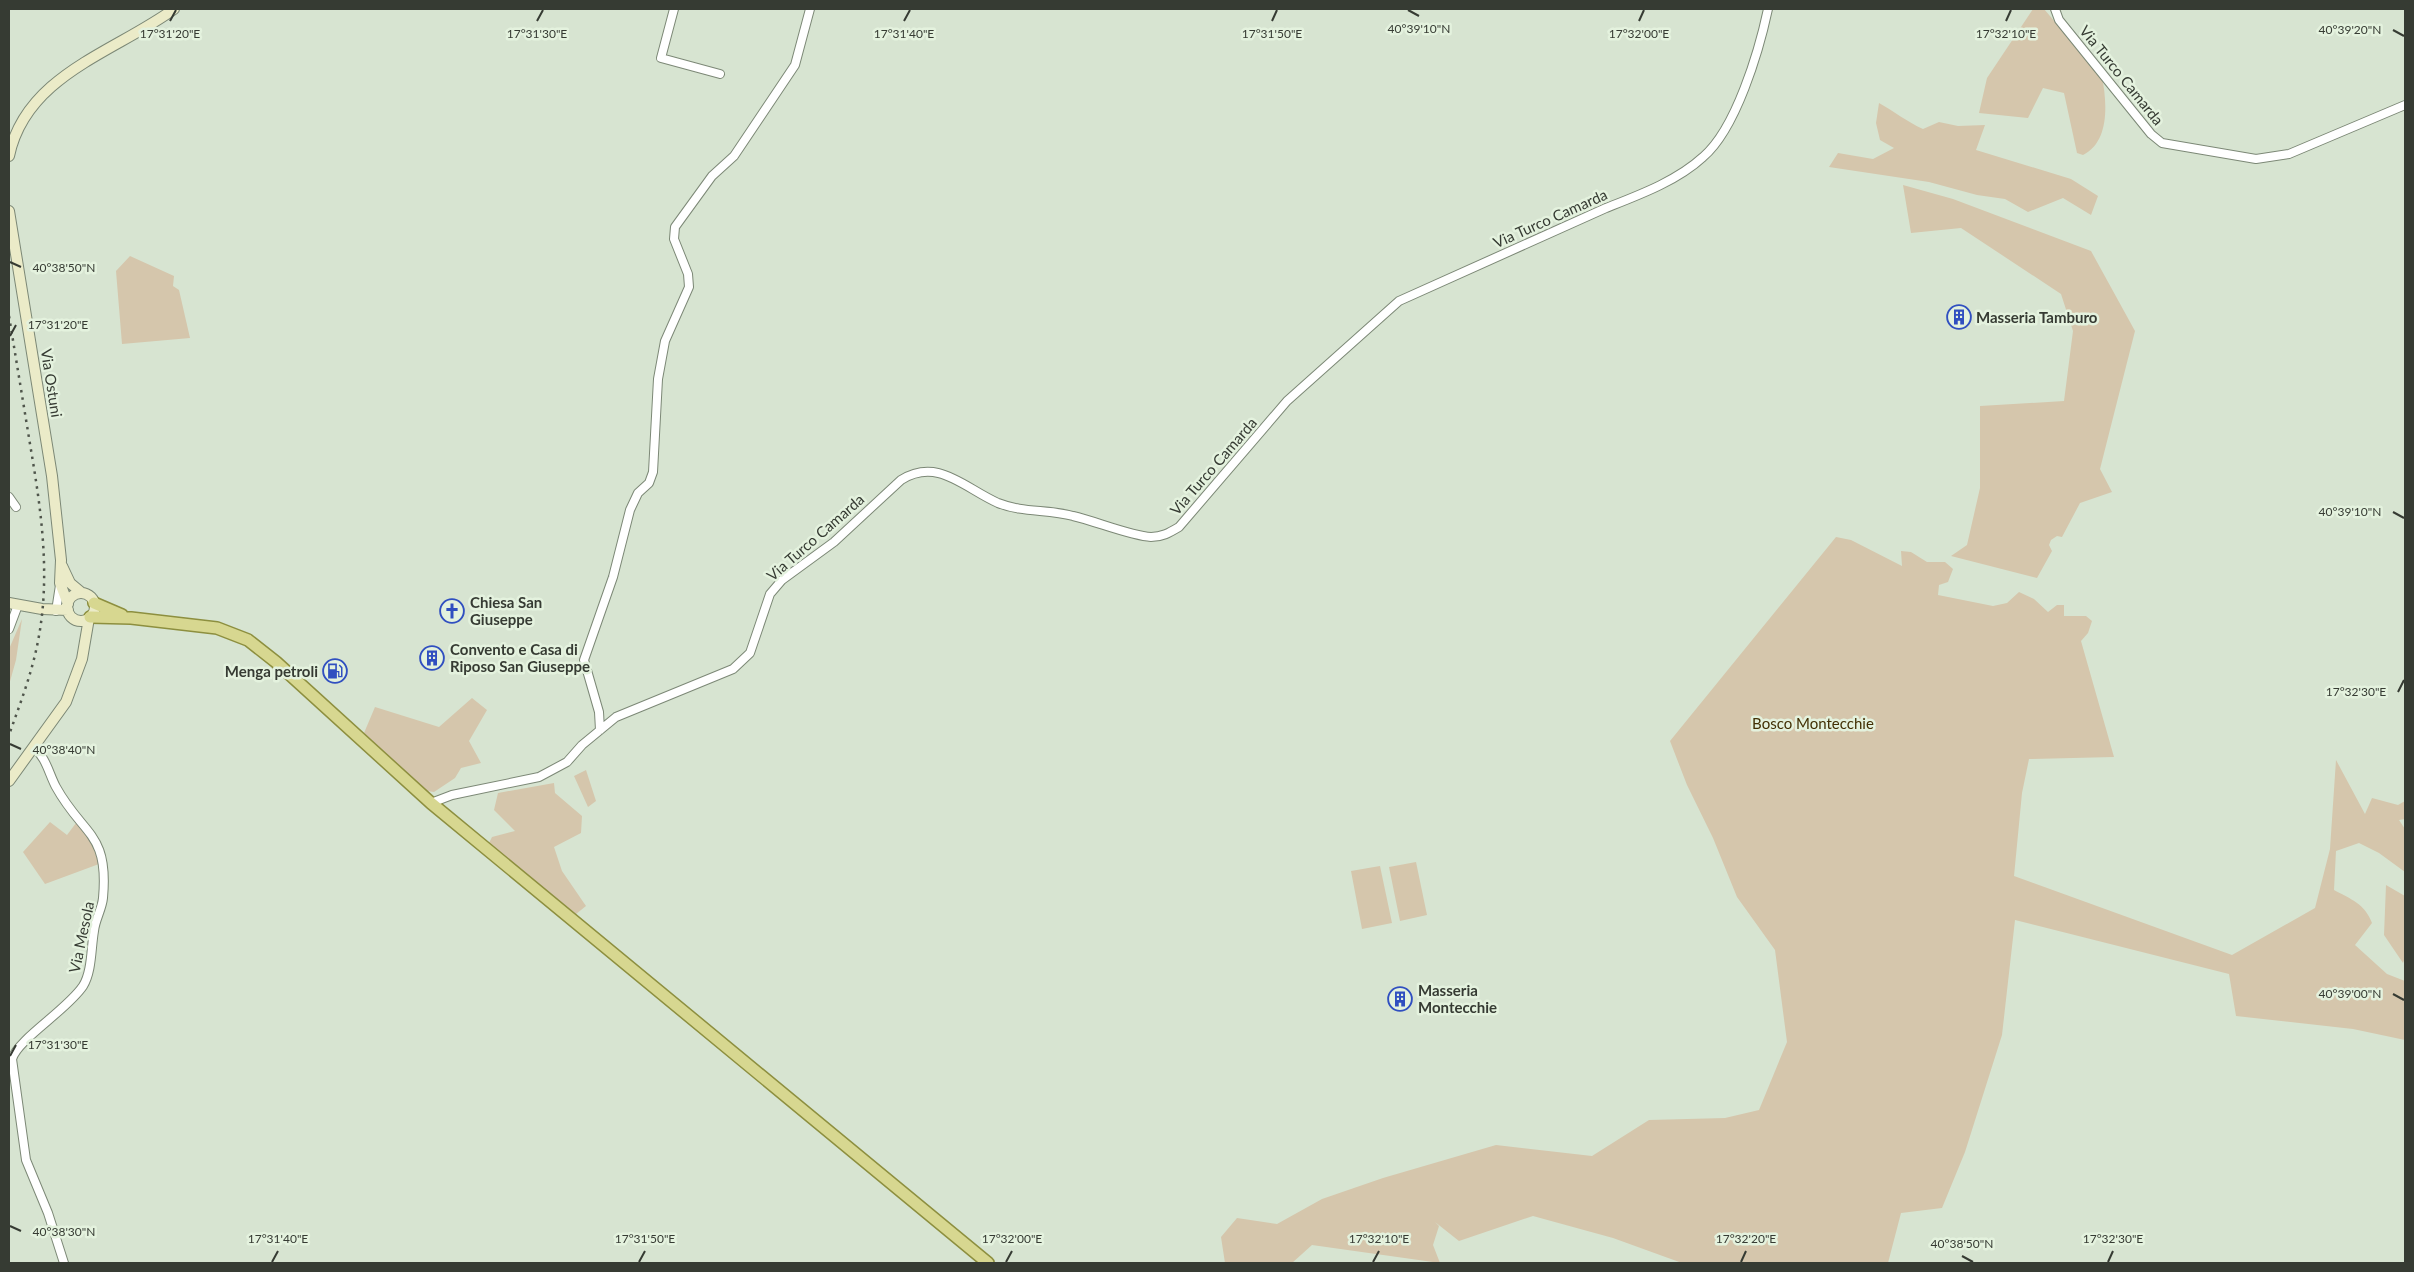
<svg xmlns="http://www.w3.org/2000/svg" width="2414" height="1272" font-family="Lato,sans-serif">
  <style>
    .green { fill: #d5c6ac }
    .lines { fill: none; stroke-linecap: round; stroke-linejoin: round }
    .street-casing { stroke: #7c8876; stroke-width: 10 }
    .secondary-casing { stroke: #7c8876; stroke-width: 12 }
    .primary-casing { stroke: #8d8f3f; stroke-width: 14 }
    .street { stroke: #fff; stroke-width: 8 }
    .secondary { stroke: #ebebc8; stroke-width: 10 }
    .primary { stroke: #d7d790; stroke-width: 11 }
    .rail { stroke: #4f554b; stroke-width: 2.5; stroke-dasharray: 2.5 5; stroke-linecap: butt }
    .ticks { fill: none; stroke: #363b33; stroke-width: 2 }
    .labels { text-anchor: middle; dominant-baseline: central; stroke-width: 5; stroke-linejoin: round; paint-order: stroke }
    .street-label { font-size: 15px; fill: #363b33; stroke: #e4f2de }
    .poi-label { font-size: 15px; font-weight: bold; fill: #363b33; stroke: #e4f2de; text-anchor: start }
    .park-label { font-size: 15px; fill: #423005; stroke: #e4f2de }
    .ticks-label { font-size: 12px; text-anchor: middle; fill: #363b33; stroke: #e4f2de; stroke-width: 5; stroke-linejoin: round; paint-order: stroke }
  </style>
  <rect width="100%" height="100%" fill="#d7e4d1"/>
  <!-- green -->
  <path class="green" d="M2033,9H2044L2102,77C2107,102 2110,142 2083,155L2077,153L2064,93L2043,88L2028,118L1979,113L1987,78Z
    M1879,103C1894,111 1907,122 1923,129L1939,122L1958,126L1985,125L1976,150L2071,179L2098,196L2091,215L2063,198L2028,212L2005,199L1977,195L1929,182L1829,167L1838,153L1873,159L1894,148L1880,140L1876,123Z
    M1903,185L1953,199L2091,251L2135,331L2100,469L2112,492L2080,503L2062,537L2057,536L2051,540L2049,545L2052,551L2037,578L1951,556L1967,545L1980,488V406L2064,401L2073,331L2061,294L1961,228L1911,233Z
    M130,256L174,276L173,286L179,290L190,338L122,344L116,271Z
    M1836,537L1851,540L1902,566L1901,551L1911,552L1927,562H1945L1953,569L1948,582L1939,585L1938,595L1993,606L2007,603L2019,592L2034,599L2048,612L2057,605H2064V616H2086L2092,621L2088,633L2081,641L2114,757L2029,759L2022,793L2014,876L2232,955L2315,908L2330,849L2336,760L2365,814L2372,798L2398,805L2405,801V819L2399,820L2405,829V872L2379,853L2359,843L2336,851L2334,890C2351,899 2365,904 2372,923L2355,945L2387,974L2405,981V1040L2353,1029L2236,1016L2229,974L2015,920L2002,1035L1965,1152L1942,1208L1901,1213L1888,1263H1682L1613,1238L1533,1216L1459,1241L1435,1222L1439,1226L1433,1245L1440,1263L1312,1245L1292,1263H1225L1221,1237L1237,1218L1277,1224L1322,1199L1383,1178L1496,1145L1592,1156L1649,1120L1725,1118L1759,1110L1787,1042L1775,950L1737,897L1713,838L1687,785L1670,741Z
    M22,619L16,660L9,685V649Z
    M472,698L487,710L469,741L481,763L461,768L455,778L434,792L427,791L364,733L375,707L439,727Z
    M586,770L596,801L588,807L574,776Z
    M554,783L555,793L582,816L581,833L554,847L562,871L586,906L576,914L489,843L492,837L515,831L494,810L498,793Z
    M50,822L67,835L76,823L91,840L99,864L45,884L23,852Z
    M1416,862L1427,915L1400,921L1389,867Z
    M1380,866L1392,923L1362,929L1351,871Z
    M2386,885L2405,896V958L2403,963L2384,935Z"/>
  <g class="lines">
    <!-- street casing -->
    <g class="street-casing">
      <path id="street" d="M674,9L661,58L720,74
        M2055,9L2059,20L2151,134L2162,143L2256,159L2289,154L2405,105
        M9,497L16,507
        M56,611L60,585
        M9,629L18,605
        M600,730L599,712L584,660L613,577L630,510L638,493L649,483L653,472L658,379L665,341L689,287L688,274L674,239L675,227L712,176L734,156L795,65L810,9
        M34,748C46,757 49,774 56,787C83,836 109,832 103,898C102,909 95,920 94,931C91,948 92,972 83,986C67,1010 18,1039 12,1059L26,1160L48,1213L64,1263
        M431,803L452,795L539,777L567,762L582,745L616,717L733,669L750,653L770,594L782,580L834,542L901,480C938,457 964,488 998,503C1023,513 1048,509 1073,516C1095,521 1131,536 1151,537C1162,537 1169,533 1179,527L1287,401L1399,301L1606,208C1639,195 1677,181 1703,157C1736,129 1759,51 1768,9"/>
    </g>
    <!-- secondary casing -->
    <g class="secondary-casing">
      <path id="secondary" d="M9,156C26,75 115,52 174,9
        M9,211L52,476L61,560L60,583L68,604
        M62,566L70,583L82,593
        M67 607a14 14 0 1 1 28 0a14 14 0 1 1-28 0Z
        M9,603L42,609L68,610
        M9,781L66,702L82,659L89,618"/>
    </g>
    <!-- primary casing -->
    <g class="primary-casing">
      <path id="primary" d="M94,603L122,615
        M90,617L131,618L217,628L248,640L276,662L431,803L988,1263"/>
    </g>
    <!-- street -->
    <use href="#street" class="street"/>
    <!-- secondary -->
    <use href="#secondary" class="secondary"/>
    <!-- primary -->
    <use href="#primary" class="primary"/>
    <!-- rail -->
    <path class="rail" d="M9,316C16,359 23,401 30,444C41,509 51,575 38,641C32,673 20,704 9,735"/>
  </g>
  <!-- ticks -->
  <path class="ticks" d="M1408,10L1419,16M170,21L176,10M537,21L543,10M904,21L910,10M1272,21L1277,10M1639,21L1644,10M2006,21L2011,10M2393,30L2404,36M10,262L21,267M10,336L16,325M2393,512L2404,518M2398,692L2404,680M10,744L21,749M2393,994L2404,1000M10,1056L16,1045M10,1226L21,1231M1962,1256L1973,1262M272,1262L278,1251M639,1262L645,1251M1006,1262L1012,1251M1373,1262L1379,1251M1741,1262L1746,1251M2108,1262L2113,1251"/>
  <!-- icons -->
  <defs>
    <g id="building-ring" transform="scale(1.25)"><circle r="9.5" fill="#e4f2de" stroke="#304fc0" stroke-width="1.5"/><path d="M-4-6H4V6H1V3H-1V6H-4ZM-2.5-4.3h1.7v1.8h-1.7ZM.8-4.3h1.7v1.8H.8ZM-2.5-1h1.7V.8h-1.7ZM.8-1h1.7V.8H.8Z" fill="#304fc0"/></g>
    <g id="church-ring" transform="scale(1.25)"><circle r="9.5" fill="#e4f2de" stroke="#304fc0" stroke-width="1.5"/><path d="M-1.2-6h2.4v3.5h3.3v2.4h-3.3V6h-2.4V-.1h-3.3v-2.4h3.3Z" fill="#304fc0"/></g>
    <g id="fuel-ring" transform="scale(1.25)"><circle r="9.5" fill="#e4f2de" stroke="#304fc0" stroke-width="1.5"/><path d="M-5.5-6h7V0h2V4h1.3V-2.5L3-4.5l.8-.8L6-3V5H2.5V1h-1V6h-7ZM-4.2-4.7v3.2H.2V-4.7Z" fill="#304fc0"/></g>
  </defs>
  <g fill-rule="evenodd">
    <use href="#building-ring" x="1959" y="317"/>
    <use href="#church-ring" x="452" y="611"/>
    <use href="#building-ring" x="432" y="658"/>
    <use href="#fuel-ring" x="335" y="671"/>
    <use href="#building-ring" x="1400" y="999"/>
  </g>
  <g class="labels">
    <!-- street labels -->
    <g class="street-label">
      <text transform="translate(2122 75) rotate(51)">Via Turco Camarda</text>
      <text transform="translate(1550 218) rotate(-24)">Via Turco Camarda</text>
      <text transform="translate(52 383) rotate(81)">Via Ostuni</text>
      <text transform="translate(1213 466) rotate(-49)">Via Turco Camarda</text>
      <text transform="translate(815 537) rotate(-41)">Via Turco Camarda</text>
      <text transform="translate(81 937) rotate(-78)">Via Mesola</text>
    </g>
    <!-- poi labels -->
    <g class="poi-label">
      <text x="1976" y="317">Masseria Tamburo</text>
      <text x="470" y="602">Chiesa San<tspan x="470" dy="17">Giuseppe</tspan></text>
      <text x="450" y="649">Convento e Casa di<tspan x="450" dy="17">Riposo San Giuseppe</tspan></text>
      <text x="318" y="671" text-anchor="end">Menga petroli</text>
      <text x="1418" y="990">Masseria<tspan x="1418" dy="17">Montecchie</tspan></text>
    </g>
    <!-- park labels -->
    <g class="park-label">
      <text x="1813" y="723">Bosco Montecchie</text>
    </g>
  </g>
  <g class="ticks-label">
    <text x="1419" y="33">40°39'10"N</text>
    <text x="2350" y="34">40°39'20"N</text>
    <text x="170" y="38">17°31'20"E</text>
    <text x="537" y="38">17°31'30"E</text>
    <text x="904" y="38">17°31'40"E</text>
    <text x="1272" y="38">17°31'50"E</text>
    <text x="1639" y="38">17°32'00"E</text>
    <text x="2006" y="38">17°32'10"E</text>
    <text x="64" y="272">40°38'50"N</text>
    <text x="58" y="329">17°31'20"E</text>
    <text x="2350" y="516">40°39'10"N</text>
    <text x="2356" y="696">17°32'30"E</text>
    <text x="64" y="754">40°38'40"N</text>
    <text x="2350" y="998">40°39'00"N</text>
    <text x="58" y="1049">17°31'30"E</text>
    <text x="64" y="1236">40°38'30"N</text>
    <text x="278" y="1243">17°31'40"E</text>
    <text x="645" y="1243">17°31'50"E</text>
    <text x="1012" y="1243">17°32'00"E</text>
    <text x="1379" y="1243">17°32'10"E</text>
    <text x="1746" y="1243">17°32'20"E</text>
    <text x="2113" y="1243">17°32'30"E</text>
    <text x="1962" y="1248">40°38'50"N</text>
  </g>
  <!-- border -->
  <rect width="2414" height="1272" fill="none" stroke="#363b33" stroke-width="20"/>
</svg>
